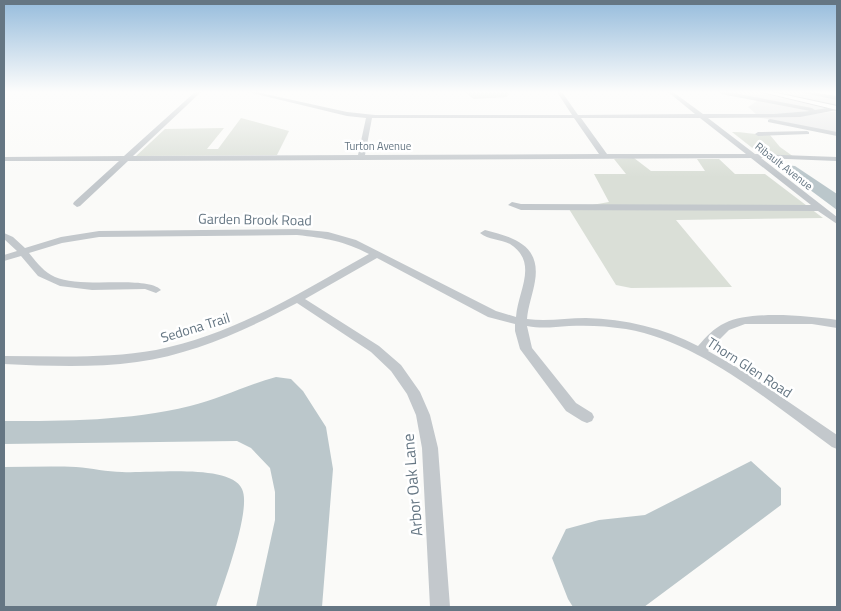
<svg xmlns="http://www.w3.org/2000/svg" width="841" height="611" font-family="'Titillium Web',sans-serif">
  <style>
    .built { fill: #e8e9e9 }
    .green { fill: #dadfd7 }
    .water { fill: #bbc7cb }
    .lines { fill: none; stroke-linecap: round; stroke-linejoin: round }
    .major-casing { stroke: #b5babe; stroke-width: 2 }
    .minor { fill: #c3c8cc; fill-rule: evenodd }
    .major { fill: #fff; fill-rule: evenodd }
    .labels { text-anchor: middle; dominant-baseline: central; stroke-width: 5; stroke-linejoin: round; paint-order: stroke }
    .far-street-label { font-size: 11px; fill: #657683; stroke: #fff }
    .street-label { font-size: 14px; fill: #657683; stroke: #fff }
    .near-street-label { font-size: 16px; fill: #657683; stroke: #fff }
  </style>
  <rect width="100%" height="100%" fill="#fafaf8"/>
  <!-- built -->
  <path class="built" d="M724,92H758L824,108L815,111L757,115L748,107L760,99Z
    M774,92H800L837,99V106Z
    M837,111V133L757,117L800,116Z"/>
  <!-- green -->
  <path class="green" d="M464,92H508L507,97L474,99Z
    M241,118L289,131L277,155L136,156L165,129L224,128L207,149H218Z
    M732,132C746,132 757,135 770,135L780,147L794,157L760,154Z
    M634,158L651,171H705L697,159H719L735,174H765L823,218L676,220L732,287L631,288L616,285L569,209L609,202L594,174H626L614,159Z"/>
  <!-- water -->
  <path class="water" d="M778,164L795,166L837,194V210L778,166Z
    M276,377L291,379L303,391L326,427L333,469L322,607H256L275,520V492L270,468L251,448L237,441L4,444V421C66,421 128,421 190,406C219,399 247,385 276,377Z
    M751,461L781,488V505L644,607H573L568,599L552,558L566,529L599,520L645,515Z
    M4,467C28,467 52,466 76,467C92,468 107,472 122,472C148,474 230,463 242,489C252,509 223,585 216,607H4Z"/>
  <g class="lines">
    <!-- major casing -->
    <g class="major-casing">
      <path id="major" d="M762,92H772L837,106V110Z"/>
    </g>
    <!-- minor -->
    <path class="minor" d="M195,92H201L133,156L358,155L366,118L347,116L248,92H256L347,112L375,115H572L557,92H562L578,115L695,114L668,92H673L703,114H773L810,111L721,94L719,92H728L812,108L815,110L837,106V110L800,117L708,118L755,154L837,157V161L761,158L837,217V224L818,211L521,210L508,205L512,202L521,204L811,205L751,158L128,161L80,206L77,207L73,204L74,202L119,161H4V157L124,156ZM372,118H574L599,154L365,155ZM581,118H700L746,154H607Z
      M799,92H810L837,96V100Z
      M770,119L837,132V136L768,122V120Z
      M807,131L809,132V134L758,136L755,134L758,132Z
      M297,229L328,232L356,240L496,311L516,317C518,290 539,263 510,244C501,239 488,240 480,233L485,230C513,237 541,245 535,281C533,294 528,306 527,319C547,322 566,318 586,318C625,319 664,328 698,346C706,337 714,328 725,323C750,310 809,316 837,320V328L812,324H745L729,330L708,351L745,372L837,435V449L832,447C771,403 701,342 626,329C607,326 588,325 569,326C554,327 542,329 527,326L532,348L576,403L592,413L594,417L592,421L587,423L582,421L566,411L520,349L515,331V324L488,317L377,258L305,299L379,346L401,365L420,392L430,415L438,448L450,607H430L422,448L416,415L407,394L391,371L371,352L297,303C246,330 194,354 137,362C93,368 48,366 4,364V356C54,356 106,359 156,350C234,335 301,292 369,254C344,241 325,238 297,235L99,237L62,243L29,253C37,263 44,272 55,277C81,289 146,275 161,290L156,293L145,289L92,290L60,286L38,276L21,256L4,261V255L17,251L4,239V233L13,237L25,248L61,237L99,231Z"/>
    <!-- major -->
    <use href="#major" class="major"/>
  </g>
  <!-- sky -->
  <linearGradient id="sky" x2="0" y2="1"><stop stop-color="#96bcdc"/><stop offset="0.52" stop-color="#fdfdfc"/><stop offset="1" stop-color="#fdfdfc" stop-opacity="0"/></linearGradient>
  <rect width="841" height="177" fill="url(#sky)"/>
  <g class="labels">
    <!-- far-street labels -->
    <g class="far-street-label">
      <text x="378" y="146">Turton Avenue</text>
      <text transform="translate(784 166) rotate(38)">Ribault Avenue</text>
    </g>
    <!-- street labels -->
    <g class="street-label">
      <text transform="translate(255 219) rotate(1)">Garden Brook Road</text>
      <text transform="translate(195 327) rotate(-17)">Sedona Trail</text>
      <text transform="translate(750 367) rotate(33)">Thorn Glen Road</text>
    </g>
    <!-- near-street labels -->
    <g class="near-street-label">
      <text transform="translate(412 485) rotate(-95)">Arbor Oak Lane</text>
    </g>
  </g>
  <!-- border -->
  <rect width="841" height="611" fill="none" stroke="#657683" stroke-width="10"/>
</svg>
